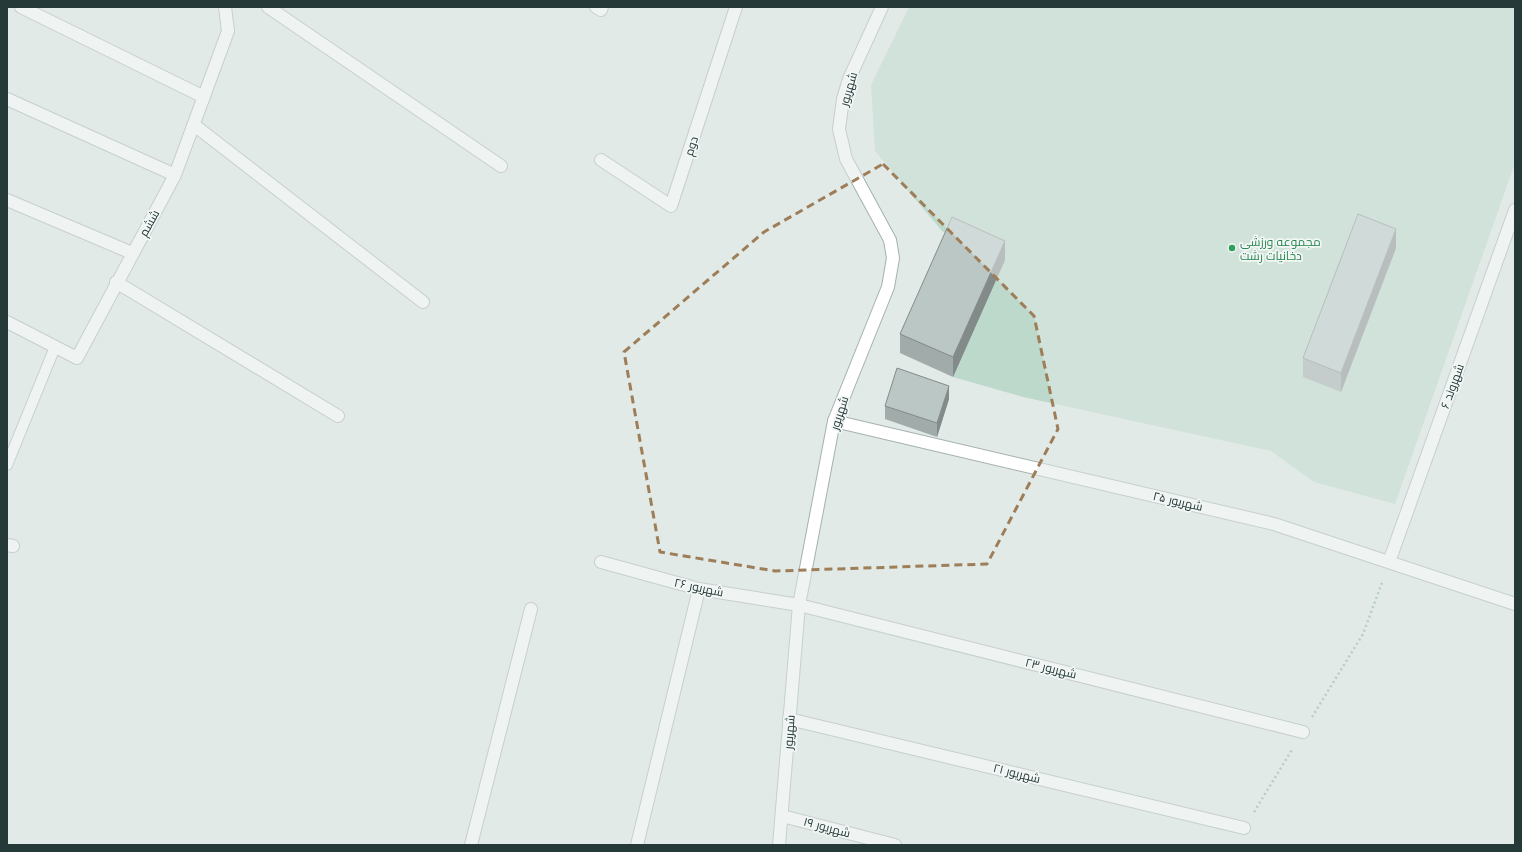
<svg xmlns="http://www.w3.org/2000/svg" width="1522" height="852" font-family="Poppins,Cairo,sans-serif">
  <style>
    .green { fill: #bdd9cb }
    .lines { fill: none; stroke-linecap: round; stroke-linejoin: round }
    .service-casing { stroke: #a5b1b0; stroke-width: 12 }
    .minor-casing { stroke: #a5b1b0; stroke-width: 14 }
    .tertiary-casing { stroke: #a5b1b0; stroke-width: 14 }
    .path { stroke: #86aaa7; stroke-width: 2.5; stroke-dasharray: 2 3; stroke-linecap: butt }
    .service { stroke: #fff; stroke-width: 10 }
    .minor { stroke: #fff; stroke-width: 12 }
    .tertiary { stroke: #fff; stroke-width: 12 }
    .wall { fill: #a1aba9 }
    .shaded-wall { fill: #838b8a }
    .building { fill: #bbc7c5; stroke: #838b8a }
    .marked { fill: none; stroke: #9e7e58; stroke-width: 3; stroke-dasharray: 8 5; stroke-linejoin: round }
    .leisure-dot { fill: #2e9e5b; stroke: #f2f7f6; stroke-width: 1.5 }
    .labels { text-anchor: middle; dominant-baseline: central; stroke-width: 3.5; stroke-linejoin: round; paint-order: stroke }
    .street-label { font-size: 12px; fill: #243938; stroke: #f2f7f6 }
    .leisure-label { font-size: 12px; fill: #27864d; stroke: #f2f7f6; text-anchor: start }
  </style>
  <rect width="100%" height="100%" fill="#e2eae8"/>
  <!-- green -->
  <path class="green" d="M909,7H1515V163L1395,504L1314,482L1271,451L1023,397L953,377L952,237L942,231L875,151L871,85Z"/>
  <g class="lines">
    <!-- service casing -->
    <g class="service-casing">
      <path id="service" d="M7,465L55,347"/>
    </g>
    <!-- minor casing -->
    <g class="minor-casing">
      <path id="minor" d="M21,7L204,97
        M268,7L501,166
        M596,7L601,10L602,7
        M7,99L175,175
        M194,125L423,302
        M601,160L671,206L736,7
        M7,200L132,253
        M116,282L338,416
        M7,322L77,358L175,175L228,31L225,7
        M834,421L1274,524L1515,604
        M7,545L13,546
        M601,562L699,589L799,605L1303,732
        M1389,562L1515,210
        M789,719L1244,828
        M782,816L895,845
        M471,845L531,609
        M637,845L699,589"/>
    </g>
    <!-- tertiary casing -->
    <g class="tertiary-casing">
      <path id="tertiary" d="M779,845L799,605L834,421L888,287L893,258L890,240L846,159L839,129L843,99L849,79L882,7"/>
    </g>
    <!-- path -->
    <path class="path" d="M1312,717L1363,634L1383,580
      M1254,812L1293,748"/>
    <!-- service -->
    <use href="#service" class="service"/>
    <!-- minor -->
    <use href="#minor" class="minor"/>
    <!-- tertiary -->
    <use href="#tertiary" class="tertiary"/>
  </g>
  <!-- wall -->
  <path class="wall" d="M1396,248L1341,392L1303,377V358Z
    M1005,260L953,377L900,353V334Z
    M949,399L937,437L885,419V406Z"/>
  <!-- shaded-wall -->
  <path class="shaded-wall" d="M1396,229V248L1341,392V373Z
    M1005,241V260L953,377V357Z
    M949,386V399L937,437V423Z"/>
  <!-- building -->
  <path class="building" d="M1358,214L1396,229L1341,373L1303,358Z
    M952,217L1005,241L953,357L900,334Z
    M897,368L949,386L937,423L885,406Z"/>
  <!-- marked area -->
  <path d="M0 0H1522V852H0ZM883,164L1034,316L1058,429L987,564L775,571L660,552L624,352L764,232Z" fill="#e2eae8" fill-opacity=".55" fill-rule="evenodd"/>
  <path class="marked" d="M883,164L1034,316L1058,429L987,564L775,571L660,552L624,352L764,232Z"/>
  <!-- markers -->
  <circle class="leisure-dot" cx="1232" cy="248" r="4"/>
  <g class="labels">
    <!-- street labels -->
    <g class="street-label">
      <text transform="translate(848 89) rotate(-74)">شهریور</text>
      <text transform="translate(691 146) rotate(-72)">دوم</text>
      <text transform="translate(149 223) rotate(-61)">ششم</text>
      <text transform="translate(1452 386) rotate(-70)">شهروند ۶</text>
      <text transform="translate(839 413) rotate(-72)">شهریور</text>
      <text transform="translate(1178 501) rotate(13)">شهریور ۲۵</text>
      <text transform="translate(699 587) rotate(12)">شهریور ۲۶</text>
      <text transform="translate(1051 668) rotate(14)">شهریور ۲۳</text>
      <text transform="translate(789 732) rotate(-86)">شهریور</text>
      <text transform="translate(1017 773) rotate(14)">شهریور ۲۱</text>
      <text transform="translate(827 827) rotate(15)">شهریور ۱۹</text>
    </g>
    <!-- leisure labels -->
    <g class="leisure-label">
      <text x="1240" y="241">مجموعه ورزشی<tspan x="1240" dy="14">دخانیات رشت</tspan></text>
    </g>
  </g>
  <!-- border -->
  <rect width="1522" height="852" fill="none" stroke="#243938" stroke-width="16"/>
</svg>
